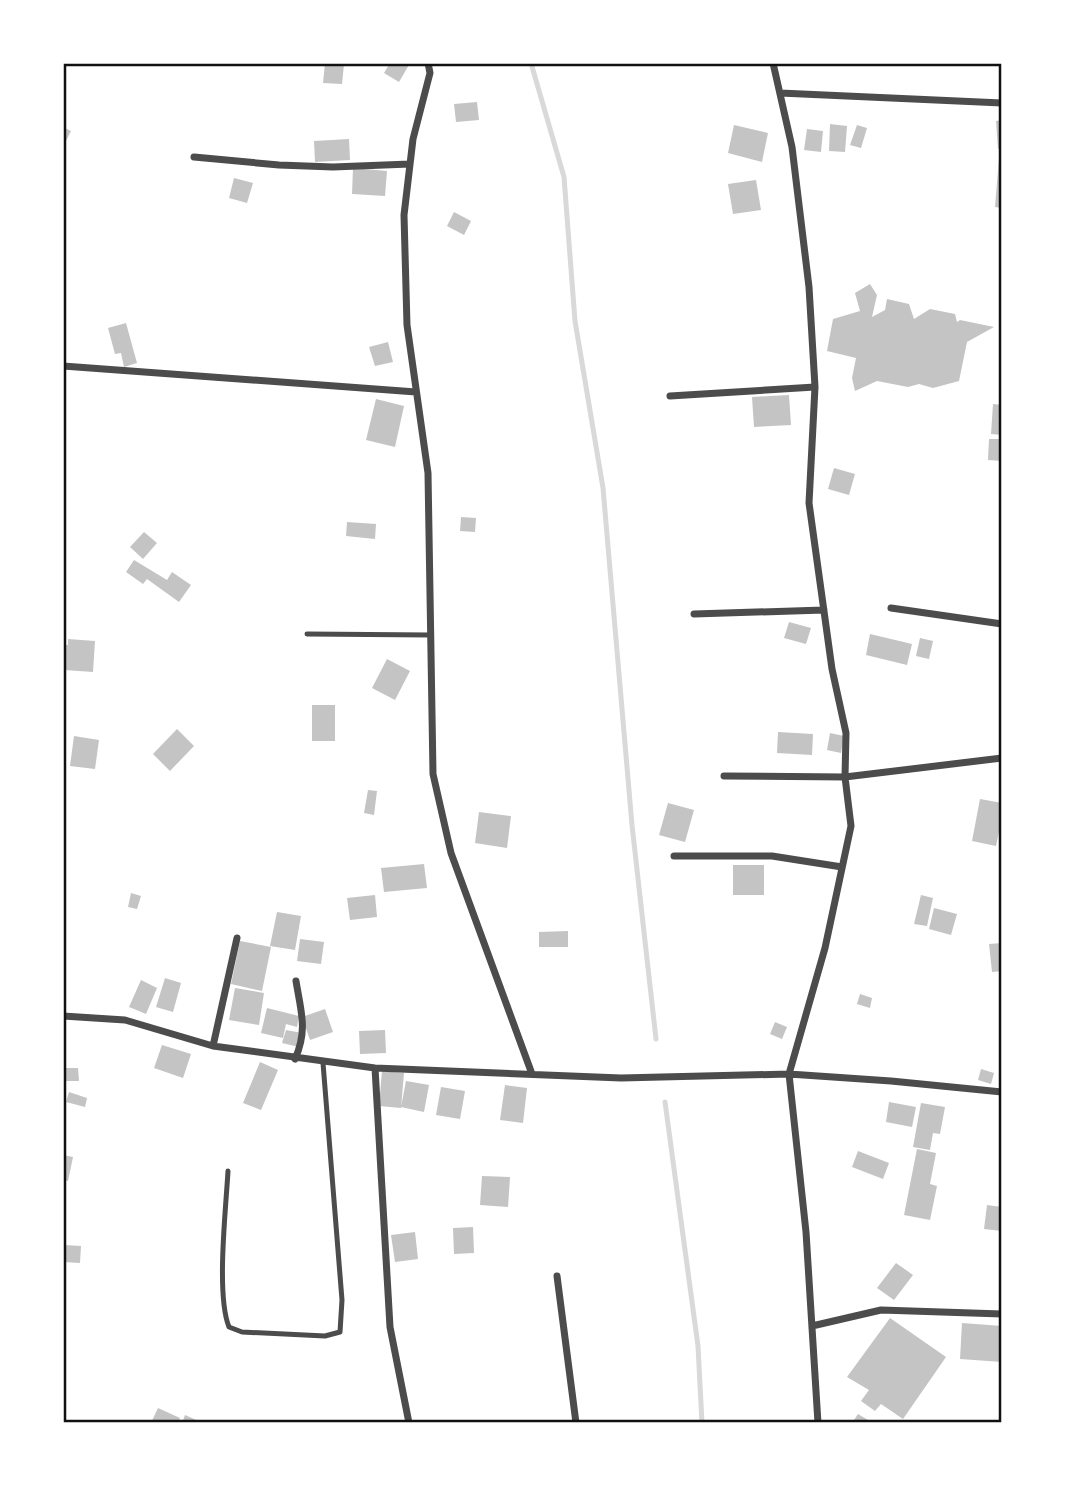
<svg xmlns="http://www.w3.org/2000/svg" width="1065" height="1486" font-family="Montserrat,sans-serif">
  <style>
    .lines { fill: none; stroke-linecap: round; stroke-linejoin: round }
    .stream { stroke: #d9d9d9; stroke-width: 5 }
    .building { fill: #c4c4c4 }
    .service { stroke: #4c4c4c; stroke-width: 5 }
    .minor { stroke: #4c4c4c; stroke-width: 7 }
    .neatline { fill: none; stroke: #111; stroke-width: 2.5 }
  </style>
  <rect width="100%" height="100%" fill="#fff"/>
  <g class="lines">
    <!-- stream -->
    <path class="stream" d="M531,63L564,177L575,321L603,488L632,825L656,1039
      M665,1102L698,1346L702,1423"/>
  </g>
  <!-- building -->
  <path class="building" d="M325,63L344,64L342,84L323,83Z
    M390,63H410L399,82L384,73Z
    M477,102L479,120L456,122L454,104Z
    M1002,120V148L998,149L996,121Z
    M830,124L847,126L845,152L829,151Z
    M734,125L768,133L762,162L728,153Z
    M857,125L867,128L861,148L850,145Z
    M63,127L71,131L63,147Z
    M807,129L823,131L821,152L804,150Z
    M349,139L350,160L315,162L314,141Z
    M999,158H1002V208L995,207Z
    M353,168L387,171L385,196L352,194Z
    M234,178L253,183L247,203L229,198Z
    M756,180L761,210L733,214L728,184Z
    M454,212L471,221L464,235L447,226Z
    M870,284L877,295L872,317L885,310L887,299L909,304L914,319L930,309L955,314L957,322L960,320L994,327L967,342L959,381L933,388L919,384L908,387L877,381L855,391L852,378L856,358L827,351L833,319L860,311L855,293Z
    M126,323L137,363L124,367L121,353L115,354L108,328Z
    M388,342L393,362L375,366L369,347Z
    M789,395L791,425L754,427L752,397Z
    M376,399L404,406L395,447L366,440Z
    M993,404L1002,405V435L991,434Z
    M989,439H1002V461L988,460Z
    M834,468L855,474L849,495L828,489Z
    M461,517L476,518L475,532L460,531Z
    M347,522L376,524L375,539L346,536Z
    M144,532L157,543L143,559L130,547Z
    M134,560L167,580L172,572L191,585L179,602L147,579L143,584L126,572Z
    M789,622L811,628L806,644L784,638Z
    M870,634L912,644L907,665L866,655Z
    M920,638L933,641L929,659L916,656Z
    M68,639L95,641L93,672L64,670L63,645H68Z
    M387,659L410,671L395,700L372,688Z
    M312,705H335V741H312Z
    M177,729L194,746L170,771L153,754Z
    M778,732L813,734L812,755L777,753Z
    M830,733L844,736L841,753L827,750Z
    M74,736L99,740L95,769L70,766Z
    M368,790L377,791L374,815L364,813Z
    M980,799L1002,803V817L996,846L972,841Z
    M668,803L694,810L685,842L659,835Z
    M479,812L511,816L507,848L475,843Z
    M424,864L427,888L384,892L381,868Z
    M733,865H764V895H733Z
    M131,893L141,896L137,909L128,907Z
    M375,895L377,917L350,920L347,898Z
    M921,895L933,898L927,926L914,924Z
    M934,908L957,914L951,935L929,929Z
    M277,912L301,916L295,950L270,946Z
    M568,931V947H539V932Z
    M300,939L324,942L321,964L297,961Z
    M240,941L271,947L262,991L231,984Z
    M1002,943V971L992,972L989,944Z
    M165,978L181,983L173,1012L156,1007Z
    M141,980L157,988L146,1014L129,1007Z
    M235,988L264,993L259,1025L229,1020Z
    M860,994L872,998L870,1008L857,1004Z
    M267,1008L299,1016L297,1027L286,1024L283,1038L261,1033Z
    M325,1009L333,1032L310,1040L302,1017Z
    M775,1022L787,1027L782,1039L770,1034Z
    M286,1030L302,1033L299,1047L282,1043Z
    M385,1030L386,1053L360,1054L359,1031Z
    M162,1045L191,1054L183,1078L154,1068Z
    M260,1062L278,1070L261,1110L243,1103Z
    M63,1068H78L79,1081H63Z
    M981,1069L994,1073L991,1084L978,1080Z
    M382,1071L404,1073L401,1108L379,1106Z
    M406,1081L429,1085L424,1112L401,1107Z
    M505,1085L527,1088L523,1123L500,1120Z
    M441,1087L465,1091L460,1119L436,1115Z
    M69,1092L87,1098L85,1107L66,1102Z
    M889,1102L916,1107L912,1127L886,1122Z
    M921,1103L945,1107L940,1134L933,1133L930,1150L913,1147Z
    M917,1149L936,1153L930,1184L937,1186L930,1220L904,1215Z
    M858,1151L889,1163L883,1179L852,1167Z
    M63,1155L73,1157L68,1181L63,1180Z
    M482,1176L510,1177L508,1207L480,1205Z
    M987,1205L1002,1207V1231L984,1229Z
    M473,1227L474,1253L454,1254L453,1228Z
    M415,1232L418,1259L395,1262L391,1235Z
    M64,1245L81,1246L80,1263L63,1262Z
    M896,1263L913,1275L894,1300L877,1288Z
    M890,1318L946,1357L903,1419L881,1404L875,1411L861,1401L869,1390L847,1377Z
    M962,1323L1002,1326V1362L960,1359Z
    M158,1408L180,1418L178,1423H151Z
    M858,1414L873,1423H852Z
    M185,1415L203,1423H182Z"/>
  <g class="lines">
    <!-- service -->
    <path class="service" d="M307,634L430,635
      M228,1171C226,1208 216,1295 229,1327L242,1332L325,1336L340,1332L342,1300L323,1063"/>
    <!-- minor -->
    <path class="minor" d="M428,63L430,73L413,139L404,215L407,325L428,473L433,774L451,853L532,1074
      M773,63L792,147L809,287L815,387L809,503L832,669L846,733L845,777L851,826L825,948L789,1074L806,1232L818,1423
      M780,93L1002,103
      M194,157L279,165L333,167L410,164
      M63,366L416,392
      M670,396L815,387
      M891,608L1002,624
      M694,614L824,610
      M724,776L845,777L1002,758
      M674,856H772L842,867
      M63,1016L125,1020L213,1046L375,1068L621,1078L789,1074L891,1081L1002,1092
      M213,1046L237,938
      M295,1059C308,1030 301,1012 296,981
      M375,1068L390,1327L409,1423
      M557,1276L576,1423
      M812,1326L881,1310L1002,1314"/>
  </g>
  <!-- border -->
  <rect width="1065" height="1486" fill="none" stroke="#ffffff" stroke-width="130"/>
  <rect x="65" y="65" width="935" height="1356" class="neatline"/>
</svg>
